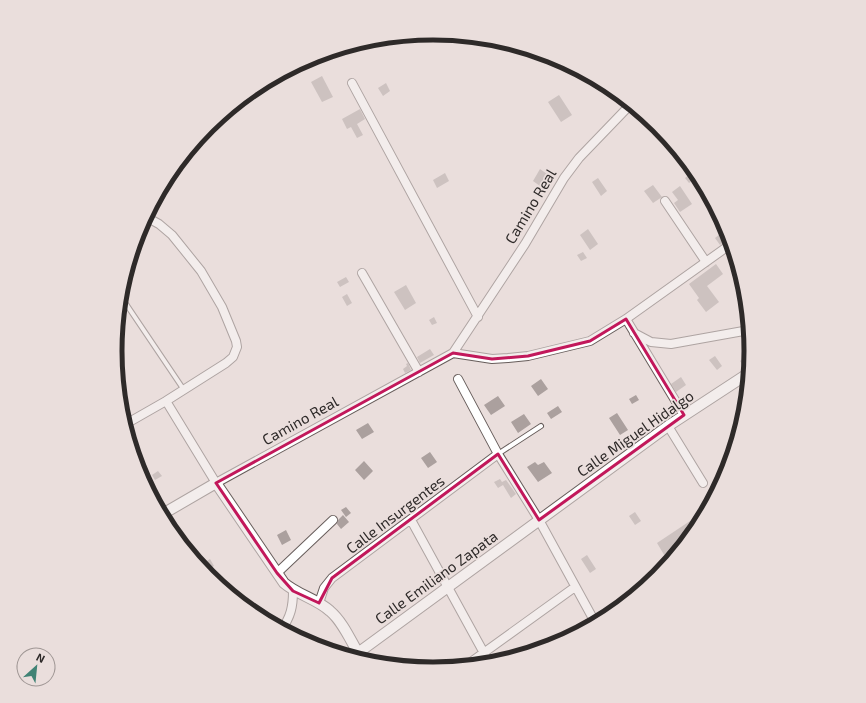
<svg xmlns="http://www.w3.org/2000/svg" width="866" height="703" font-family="'Exo 2',sans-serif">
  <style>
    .building { fill: #aba09e }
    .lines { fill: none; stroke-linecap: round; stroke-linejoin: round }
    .service-casing { stroke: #675d5b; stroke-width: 6 }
    .minor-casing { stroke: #675d5b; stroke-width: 10 }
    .tertiary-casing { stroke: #675d5b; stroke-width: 12 }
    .service { stroke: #fff; stroke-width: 4 }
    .minor { stroke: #fff; stroke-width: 8 }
    .tertiary { stroke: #fff; stroke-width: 10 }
    .marked { fill: none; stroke: #c2185b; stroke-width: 3; stroke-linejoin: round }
    .labels { text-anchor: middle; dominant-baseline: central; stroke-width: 3.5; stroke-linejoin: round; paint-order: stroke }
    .street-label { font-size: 15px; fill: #2e2a29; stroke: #eadedc }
    .rim { fill: none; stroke: #2e2a29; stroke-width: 5 }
  </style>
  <rect width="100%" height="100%" fill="#eadedc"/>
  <!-- building -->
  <path class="building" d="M322,76L333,97L322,102L311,82Z
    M386,83L390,91L383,96L378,88Z
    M559,95L572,115L561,122L548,102Z
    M360,109L365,119L357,124L363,135L357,138L351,127L347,129L342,119Z
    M540,169L547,174L540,186L533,181Z
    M693,172L696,178L689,183L685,178Z
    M445,173L449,181L437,188L433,180Z
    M598,178L607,191L601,196L592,182Z
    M653,185L662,197L653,203L644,191Z
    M680,186L692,204L680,212L674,203L678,200L672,192Z
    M588,229L598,244L590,250L580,235Z
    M720,234L725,241L720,245L715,238Z
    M583,252L587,258L581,261L577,255Z
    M716,264L723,274L707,286L719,302L706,312L697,300L699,298L689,284Z
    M346,277L349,282L340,287L337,282Z
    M406,285L416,303L405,310L394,292Z
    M347,294L352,303L347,306L342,297Z
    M434,317L437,323L432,325L429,320Z
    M430,349L434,355L420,363L417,357Z
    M747,355L751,360L750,367L745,368L740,361Z
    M715,356L722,366L717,370L709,360Z
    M408,363L411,370L405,373L403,369L407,366L406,364Z
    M681,377L686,385L676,392L671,384Z
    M541,379L548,389L538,396L531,386Z
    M636,395L639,400L632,404L629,399Z
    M498,396L505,406L491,415L484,405Z
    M558,406L562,412L551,419L547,413Z
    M617,413L628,430L620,435L609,418Z
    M524,414L531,424L518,433L511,422Z
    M368,423L374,432L362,439L356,430Z
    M430,452L437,462L428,468L421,458Z
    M364,461L373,471L364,480L355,470Z
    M535,462L538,465L544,462L552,473L538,482L527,467Z
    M158,471L162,476L155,480L152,475Z
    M500,479L502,482L506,480L516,494L511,498L503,485L498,488L494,482Z
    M346,507L351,513L346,517L341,510Z
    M635,512L641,521L635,525L629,516Z
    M343,515L349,522L341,529L337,524L338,520Z
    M690,521L696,531L669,563L657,543Z
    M286,530L291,540L282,545L277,535Z
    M587,555L596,569L590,573L581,559Z
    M210,559L214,566L210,568L214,574L209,577L199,566Z
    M313,636L318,642L313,646L308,641Z"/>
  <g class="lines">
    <!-- service casing -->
    <g class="service-casing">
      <path id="service" d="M120,295L184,390
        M498,454L541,426"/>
    </g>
    <!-- minor casing -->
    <g class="minor-casing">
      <path id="minor" d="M352,83L478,317
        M665,201L706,262
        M362,273L419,372
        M626,319L684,415
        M634,333L651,342L671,344L749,330
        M453,353L492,359L508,358L528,356L590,341L626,319L731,244
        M458,379L498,454L539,520L596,624
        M166,401L216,483L453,353L525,244L564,178L579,158L631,104
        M124,425L166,401L226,363L233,357L237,347L236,341L222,307L201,271L172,235L159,224L146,217
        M668,426L703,483
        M411,520L490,664
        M277,573L333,520
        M319,603L324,588L332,578L498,454
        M281,630C291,617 293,606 293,591
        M358,653L363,662
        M464,667L575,587"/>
    </g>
    <!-- tertiary casing -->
    <g class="tertiary-casing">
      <path id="tertiary" d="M161,515L216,483L284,583C298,595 317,599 330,611C342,621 350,639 358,653
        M351,658L668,426L749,373"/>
    </g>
    <!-- service -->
    <use href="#service" class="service"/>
    <!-- minor -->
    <use href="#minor" class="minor"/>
    <!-- tertiary -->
    <use href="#tertiary" class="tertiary"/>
  </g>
  <!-- marked area -->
  <path d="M0 0H866V703H0ZM626,319L684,415L539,520L498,454L332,578L319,603L293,591L277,573L216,483L453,353L492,359L528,356L590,341Z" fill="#eadedc" fill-opacity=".55" fill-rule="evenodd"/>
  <path class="marked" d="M626,319L684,415L539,520L498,454L332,578L319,603L293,591L277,573L216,483L453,353L492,359L528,356L590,341Z"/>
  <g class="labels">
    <!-- street labels -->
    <g class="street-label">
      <text transform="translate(530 206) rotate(-59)">Camino Real</text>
      <text transform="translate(300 420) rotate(-29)">Camino Real</text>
      <text transform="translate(635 433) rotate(-35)">Calle Miguel Hidalgo</text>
      <text transform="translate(395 514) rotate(-37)">Calle Insurgentes</text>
      <text transform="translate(436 577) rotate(-36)">Calle Emiliano Zapata</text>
    </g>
  </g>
  <!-- crop -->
  <path d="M0 0H866V703H0ZM122 351a311 311 0 1 1 622 0a311 311 0 1 1-622 0Z" fill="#eadedc" fill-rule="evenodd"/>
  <path class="rim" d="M122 351a311 311 0 1 1 622 0a311 311 0 1 1-622 0Z"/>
  <!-- north arrow -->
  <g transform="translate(36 667) rotate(27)"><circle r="19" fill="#eadedc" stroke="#9f9694"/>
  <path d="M0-3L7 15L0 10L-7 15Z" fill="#418375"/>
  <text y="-6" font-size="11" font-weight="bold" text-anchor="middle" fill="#2e2a29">N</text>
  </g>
</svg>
